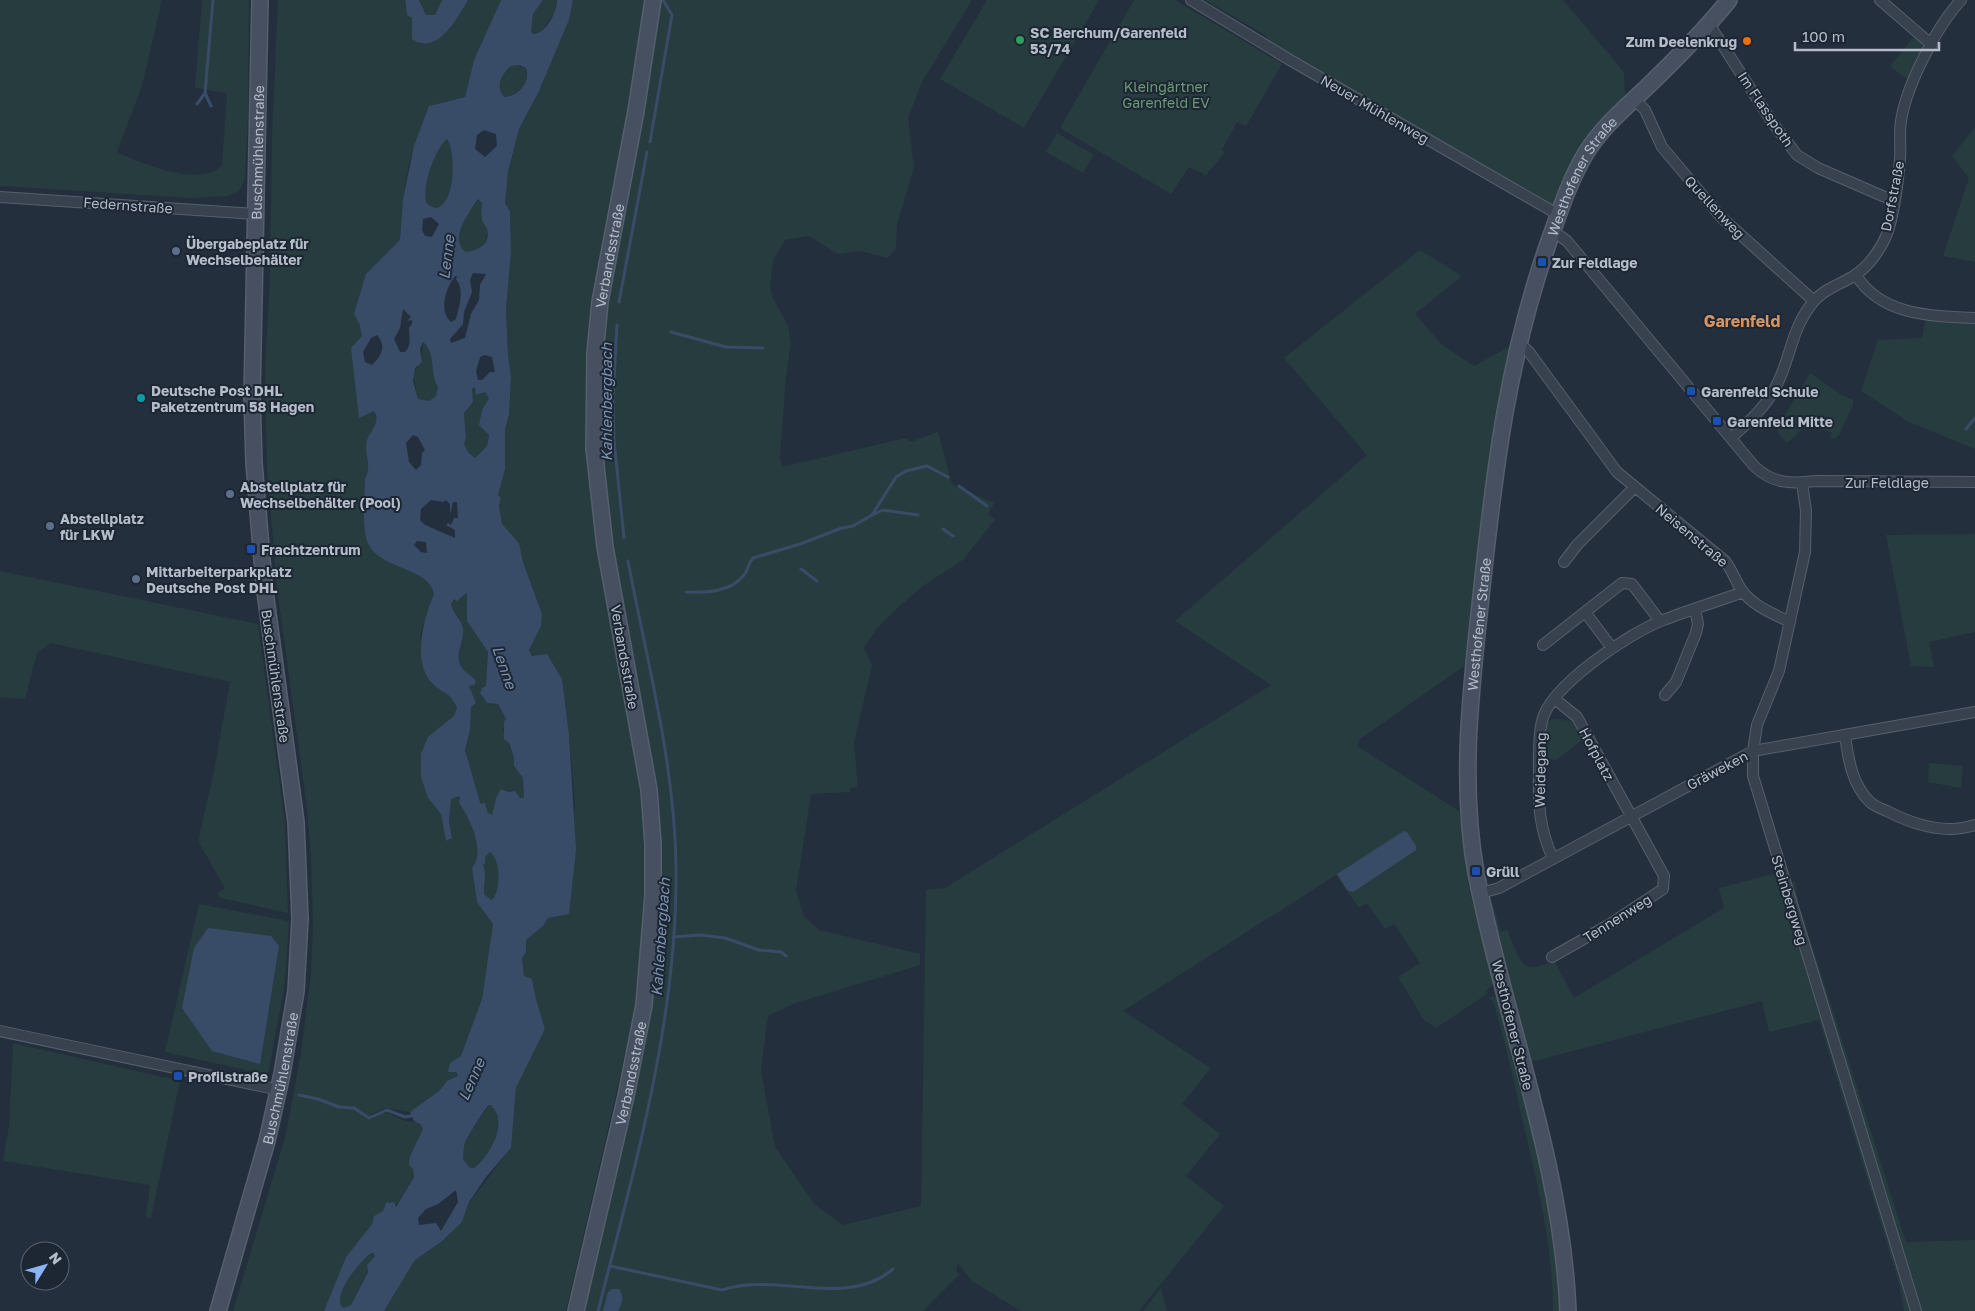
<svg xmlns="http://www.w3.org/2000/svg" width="1975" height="1311" font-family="'Golos Text',sans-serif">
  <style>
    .green { fill: #263c3f }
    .water { fill: #394c67; fill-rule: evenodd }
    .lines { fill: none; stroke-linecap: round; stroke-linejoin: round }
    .stream { stroke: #394c67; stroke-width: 3 }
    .street-casing { stroke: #565f6c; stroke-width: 12 }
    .secondary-casing { stroke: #565f6c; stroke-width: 18 }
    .street { stroke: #38414e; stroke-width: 10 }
    .secondary { stroke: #465061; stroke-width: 15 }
    .leisure-dot { fill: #2e9e5b; stroke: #1d2633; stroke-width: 2 }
    .food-dot { fill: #e8710a; stroke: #1d2633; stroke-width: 2 }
    .service-dot { fill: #5c6f8a; stroke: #1d2633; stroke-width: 2 }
    .transit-dot { fill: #1a4fb4; stroke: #1d2633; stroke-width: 2 }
    .culture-dot { fill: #0f9aa8; stroke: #1d2633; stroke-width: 2 }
    .labels { text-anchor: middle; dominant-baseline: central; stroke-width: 4; stroke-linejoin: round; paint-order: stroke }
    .poi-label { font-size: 14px; font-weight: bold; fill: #b4bcc9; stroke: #1d2633; text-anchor: start }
    .park-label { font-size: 14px; fill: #6b9a76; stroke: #1d2633 }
    .street-label { font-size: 14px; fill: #b4bcc9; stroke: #1d2633 }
    .water-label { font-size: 15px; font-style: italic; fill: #7c92b1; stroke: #1d2633 }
    .quarter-label { font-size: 16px; font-weight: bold; fill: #d59563; stroke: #1d2633 }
  </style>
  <rect width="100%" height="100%" fill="#242f3e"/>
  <!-- green -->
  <path class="green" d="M0,0H162L142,86L117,152C140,163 203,189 222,165L227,93L195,88L202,0H249L248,119L245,180L239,191L228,196L191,198L0,186Z
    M278,0H405V7L413,18L420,44C443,44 458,19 468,0H501L474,60L465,97L439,103C430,117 419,131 414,147C404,177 402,209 400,240L366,275L359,323L362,336L359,417L375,411L377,423L367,442L381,558C397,565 430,574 434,593L420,636L432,683L452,696L457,708L428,798L441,814L446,841L452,838L449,821L451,798L460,796L459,803C470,819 486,851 472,868L477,901L493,924L482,999L456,1072L458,1076L447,1081L439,1091L410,1112L385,1108L368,1116L354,1107H347L354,1109L369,1119L386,1112L405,1121L417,1122L423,1129L410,1156L414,1176L395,1207L387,1201L384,1211L374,1216L372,1224L346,1257L324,1311H233L286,1134L301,1053L311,974L313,926L311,856L307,809L277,588L267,470L265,367L270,277L272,136Z
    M419,0H442L435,15H426Z
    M543,0H557L554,13L542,31L533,34L531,32L533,14Z
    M573,0H972L922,82L908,118L914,168L897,224L896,248L888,258L861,251L838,254L809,236L785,240L773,261L770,286L771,294L788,326L791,343L786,377L780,457L782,467L906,438L910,442L938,432L952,484L994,503L988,514L995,519L964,559L923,586L903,603L877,628L864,648L872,665L854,743L858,787L850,788V792L811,794L796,891L804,916L819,930L920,954V965L793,1004L768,1016L761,1070L775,1147L815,1205L843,1225L921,1206L926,890L945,888L1271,685L1175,621L1367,455L1284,358L1420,250L1462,276L1415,314L1441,344L1474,366L1518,342L1474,659L1360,739L1357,746L1459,811L1461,815L1468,884L1493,984L1486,991L1487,994L1436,1028L1424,1020L1398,977L1420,963L1394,924L1385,929L1367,903L1359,908L1336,875L1123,1011L1211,1068L1182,1104L1220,1134L1186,1176L1224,1206L1139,1311H1021L972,1281L958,1263L956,1270L959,1275L923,1311H583C618,1158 667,1002 660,843C655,744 628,648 613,551C599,458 597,365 611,272L599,267L592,300L587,350L586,452L598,551L643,792L646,845L645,892L636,1007L566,1311H384L415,1260L441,1242L462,1222L469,1203L511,1148L516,1088L545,1029L536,999L532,979L524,976L522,958L526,952V940L543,926L548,918L568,914L575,805L569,735L562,679L547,655L532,656L529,650L539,629L540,608L523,562L519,543L502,524L499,506L501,498L498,495L505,469V429L509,415L511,377L508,354L506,310L511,252L510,211L505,203L508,172L519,129L539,91L569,20Z
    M987,0H1099L1024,128L940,79Z
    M1134,0H1175L1282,64L1246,126L1237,122L1222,150L1225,152L1206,175L1189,167L1171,194L1060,128Z
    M1205,0H1563L1624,72L1625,97L1596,126L1579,150L1555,206L1552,207L1268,42L1265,35Z
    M1914,37L1921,42L1924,51L1908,80L1890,66Z
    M520,65L526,68C531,82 519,96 505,97C494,89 502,73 511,66Z
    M1975,127V262L1943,256L1969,178L1952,156Z
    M1057,133L1094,155L1083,173L1046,152Z
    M447,139C458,152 455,206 435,208L427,204C421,189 434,149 447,139Z
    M479,199L482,203C485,225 498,248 466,252C447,238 469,213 479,199Z
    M1926,315L1975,318V449L1909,422L1861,391L1878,340L1922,338Z
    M423,342C437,353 429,373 438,387L436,397L429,401L418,399L413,374L421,359Z
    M1810,373L1842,395L1853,400V405L1839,435L1834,439L1830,437L1832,433L1809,423L1787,443L1779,434L1777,427L1781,420H1790L1791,416H1784Z
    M475,387L478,395L483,391L488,394L489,398L482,410L479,425L489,435L487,446L475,458L468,452L464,444L466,437L464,413L473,402L472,389Z
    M1975,534V632L1929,642L1934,667L1911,666L1886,535Z
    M0,571L258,624L285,823L288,913L221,898L217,894L225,888L198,841L213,776L230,682L51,643L37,653L25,699L0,697Z
    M467,593V621L488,652L486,686L482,688C479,698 485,700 493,705L497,703L506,719L503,730L514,758V766L523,778L524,797L520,798L512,790L496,798L492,816L488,814L485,803L481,804L480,802L465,750L469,733L471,707L476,703L469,686L470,677C447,655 468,645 462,625C460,617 453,613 451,604L454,599L459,600Z
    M1553,719L1572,721L1582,740L1556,760L1548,759L1545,753L1546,723Z
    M1929,763L1963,766L1961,788L1928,782Z
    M490,852C502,859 501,892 492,900L483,893C483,883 484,874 482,864V861L485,864V857Z
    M1777,873L1781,883L1912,1311H1904L1899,1283L1819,1020L1769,1032L1762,1001L1527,1063L1489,910L1491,905L1493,904L1501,932L1507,930C1520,958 1520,979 1554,960L1574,998L1724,908L1719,888Z
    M1787,882H1795L1798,901L1906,1242L1975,1240V1311H1919Z
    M199,904L289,921L285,983L268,1075L165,1052Z
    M1494,996L1498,999C1522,1102 1556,1204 1559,1311H1553C1553,1250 1539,1190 1525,1131C1515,1088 1506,1043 1493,1001L1487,998Z
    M13,1043L180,1081L151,1218L146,1217L150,1185L3,1161L9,1126Z
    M491,1104C494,1109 498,1114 498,1119C501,1135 486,1159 474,1168H470L463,1159C464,1154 463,1148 465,1143C467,1137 486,1107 491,1104Z
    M243,1246L246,1247L228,1311H224Z
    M370,1254L372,1253L375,1256L351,1305L344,1308L341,1306C335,1291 358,1264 370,1254Z
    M1161,1288L1167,1311H1143Z"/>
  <!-- water -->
  <path class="water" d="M405,0H419L426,15H435L442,0H468C458,18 436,57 412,39V18L407,15Z
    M501,0H543L533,14L531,32L533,34C546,34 557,12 557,0H573L569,20L539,91L519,129L508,172L505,203L510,211L511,252L506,310L508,354L511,377L509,415L505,429V469L498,495L501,498L499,506L502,524L519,543L523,562L542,614L541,626L529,650L532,656L547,654L562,679L569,735L576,850L569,914L548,918L543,926L526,940V952L522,958L524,976L532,979L536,999L545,1029L516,1088L511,1148L486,1177L469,1202L462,1222L441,1242L415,1260L384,1311H324L346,1257L372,1224L374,1216L383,1211L387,1201L389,1203L394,1202L396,1207L414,1177L413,1169L409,1165L410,1156L423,1129L420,1124L414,1121L410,1112L439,1091L447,1081L458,1076L456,1072H448L450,1063L461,1056L482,999L493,924L477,902L472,868C486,851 470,819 459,803L460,796L451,799L449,821L452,838L446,841L441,814L428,798L421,777V754L428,737L454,716L457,708C450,691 444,695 433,684C411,663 424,617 434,594C429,565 372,570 366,537C362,519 365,497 365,479C373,466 363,453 367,440C371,430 381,422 374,411L359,418L351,348L362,336L359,323L354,314L366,274L400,240L403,199L414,146L429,106L465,97L474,60ZM520,65L526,68C531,82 519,96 505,97C494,89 502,73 511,66ZM484,130L496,134L497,146L485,157L475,149L477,135ZM447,139C456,151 456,206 435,208L427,204C421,189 434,150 447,139ZM478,199L482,203C482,208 481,214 482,219C482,223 486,225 487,229C491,245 478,250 466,252C448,239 469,213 478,199ZM431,217L439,224L432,237L425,236L422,230L423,219ZM473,273L486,274L480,285L479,300L471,314L465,338L451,343L450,339L463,324L464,312L472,292L470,280ZM455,276H457L456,279C465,290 459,307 456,319L451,322C438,310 446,288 455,276ZM403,309L411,317L407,321L412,320V324L409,328C409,336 412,345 405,352H400L394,339L400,328ZM377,335C387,346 381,357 372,365L365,362L363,352L371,338ZM423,342C437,354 429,373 438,387L436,396L429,401L418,399L413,381L415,368L422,362L420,349ZM485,355L492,357L495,372H490L482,380H478L476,371L480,357ZM475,387L476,395L485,392L489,398L482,410L479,425L489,435L487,446L475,458L468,452L464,444L466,438L464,413L473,402L472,389ZM413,435L418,437L425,450L422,453L421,465L416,470L409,462L406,443ZM431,500L443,502L446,500L450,504V515L453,502H457L458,518H454L451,525L448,523L446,525L455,530V538L425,525L420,520L421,509ZM417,541L426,542L427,553L421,552L414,545ZM467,593V621L488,652L486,686L482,688L480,693L487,703L498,704L506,719L504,722V739L509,743L514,758V766L523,778L524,797L520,798L515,791L508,792L501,789L496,798L492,815L488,813L485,803L481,804L480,802L465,750L470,730L471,707L476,703L469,686L474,685L476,682C474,676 465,674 461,666C454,653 465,642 463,628C461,619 453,614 451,604L454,599L457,601ZM490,852C501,859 501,891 492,900L484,894C483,884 488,873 482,863L485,865V857ZM489,1105H491C494,1109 498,1114 498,1119C501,1135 486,1159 474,1168H470L463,1159C464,1154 463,1148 465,1143C467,1137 485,1108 489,1105ZM456,1190L458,1202L441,1231L436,1223L419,1225L418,1218L426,1209L438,1204ZM370,1254L373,1253L375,1256L367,1265L368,1272L351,1305L344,1308L341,1306C335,1291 359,1263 370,1254Z
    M1404,831L1407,832L1416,846V850L1353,892L1347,890L1337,874Z
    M208,928L271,936L279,946L260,1064L212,1051L182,1008L194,948Z
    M612,1289H619C625,1297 622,1303 618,1311H603L608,1292Z"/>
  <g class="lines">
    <!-- stream -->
    <path class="stream" d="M197,104L205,93
      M211,106L205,93L213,0
      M650,142L672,15L663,0
      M619,302L647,152
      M617,325L613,398L614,440L624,538
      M671,332L726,347L763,348
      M1966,429L1975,418
      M959,486L987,506
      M872,515L883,510L918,515
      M943,529L953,536
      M801,569L817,581
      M686,592C706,593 731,592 744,575C748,570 748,564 753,558L800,544L842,528L853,526L872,515L896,477L906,471L927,466L948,477
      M673,937L701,935L725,938L759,950L781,952L786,956
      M299,1095L318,1099L339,1107L354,1108L369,1118L387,1110L405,1117L415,1115
      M610,1266L722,1290C777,1271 845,1310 893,1269
      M598,1311C635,1166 678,1018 676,867C675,764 647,662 628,561"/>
    <!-- street casing -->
    <g class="street-casing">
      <path id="street" d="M1191,0L1290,60L1559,215
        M1880,0L1932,45
        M1709,24L1772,122L1797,155L1818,168L1894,201
        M1634,99L1645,110L1662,147L1721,217L1814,301
        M0,197L256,214
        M1553,231L1567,241L1754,466C1773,484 1791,484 1816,481L1975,482
        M1856,275C1881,316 1932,316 1975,318
        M1518,342L1529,352L1617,472L1725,561C1733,571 1736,583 1743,592C1755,607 1774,614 1790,622
        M1731,438C1750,421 1769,404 1779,380C1792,352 1792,327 1814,301C1825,288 1842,284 1855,275C1869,266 1881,249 1887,234C1895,211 1898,182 1900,159C1901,146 1899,133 1901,121C1906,86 1937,26 1961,0
        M1802,483L1806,511L1805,552L1779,671L1757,725L1753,751V776L1916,1311
        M1564,562L1577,545L1634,488
        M1585,612L1612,648
        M1543,645L1622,583L1632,584L1660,621
        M1665,695L1676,682L1696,633L1698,624L1695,609
        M1845,735C1848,758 1852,785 1870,802C1874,806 1882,809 1887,811C1914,825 1945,835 1975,825
        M1553,859C1539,828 1538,804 1539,771C1539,755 1538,737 1542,721C1550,686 1628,634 1661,621C1688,610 1716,602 1743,592
        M1481,893L1499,888L1753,751L1975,712
        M1552,957L1610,924L1663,889L1664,876L1577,717L1555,699
        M0,1031L279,1090"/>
    </g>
    <!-- secondary casing -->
    <g class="secondary-casing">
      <g id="secondary">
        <path id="s1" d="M218,1311L267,1141L282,1074L296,991L300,919L296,822L264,584L254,463L252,397L260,0"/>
        <path id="s2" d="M576,1311L626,1096L644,1005L653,895V844L649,790L605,547L594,448L595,353L600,302L636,111L653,0"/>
        <path id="s3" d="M1568,1311C1562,1161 1504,1019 1476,873C1459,778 1472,681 1482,587C1495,466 1508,359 1548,244C1559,214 1569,181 1586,153C1602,127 1625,108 1647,87C1676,59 1704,31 1729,0"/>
      </g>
    </g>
    <!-- street -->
    <use href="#street" class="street"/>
    <!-- secondary -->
    <use href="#secondary" class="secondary"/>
  </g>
  <!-- markers -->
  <circle class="leisure-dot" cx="1020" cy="40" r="5"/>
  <circle class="food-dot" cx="1747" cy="41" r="5"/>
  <g class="service-dot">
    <circle cx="176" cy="251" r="5"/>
    <circle cx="230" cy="494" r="5"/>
    <circle cx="50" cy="526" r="5"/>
    <circle cx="136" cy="579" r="5"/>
  </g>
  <g class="transit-dot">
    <rect x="1537" y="257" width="10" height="10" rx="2.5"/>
    <rect x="1686" y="386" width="10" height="10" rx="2.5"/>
    <rect x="1712" y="416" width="10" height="10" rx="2.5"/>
    <rect x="246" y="544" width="10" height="10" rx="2.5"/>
    <rect x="1471" y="866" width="10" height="10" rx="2.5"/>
    <rect x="173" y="1071" width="10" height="10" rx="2.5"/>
  </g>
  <circle class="culture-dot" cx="141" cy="398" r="5"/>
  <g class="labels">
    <!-- poi labels -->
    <g class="poi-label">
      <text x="1030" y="32">SC Berchum/Garenfeld<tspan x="1030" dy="16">53/74</tspan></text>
      <text x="1737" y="41" text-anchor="end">Zum Deelenkrug</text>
      <text x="186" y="243">Übergabeplatz für<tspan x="186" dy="16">Wechselbehälter</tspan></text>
      <text x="1552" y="262">Zur Feldlage</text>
      <text x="151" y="390">Deutsche Post DHL<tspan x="151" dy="16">Paketzentrum 58 Hagen</tspan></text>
      <text x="1701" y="391">Garenfeld Schule</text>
      <text x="1727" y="421">Garenfeld Mitte</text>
      <text x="240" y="486">Abstellplatz für<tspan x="240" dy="16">Wechselbehälter (Pool)</tspan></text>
      <text x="60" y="518">Abstellplatz<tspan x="60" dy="16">für LKW</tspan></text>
      <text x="261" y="549">Frachtzentrum</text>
      <text x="146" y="571">Mittarbeiterparkplatz<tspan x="146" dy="16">Deutsche Post DHL</tspan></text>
      <text x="1486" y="871">Grüll</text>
      <text x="188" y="1076">Profilstraße</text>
    </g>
    <!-- park labels -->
    <g class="park-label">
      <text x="1166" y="86">Kleingärtner<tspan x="1166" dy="16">Garenfeld EV</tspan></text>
    </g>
    <!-- street labels -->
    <g class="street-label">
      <text transform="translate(1375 109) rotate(30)">Neuer Mühlenweg</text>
      <text transform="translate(1766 109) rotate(56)">Im Flasspoth</text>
      <text stroke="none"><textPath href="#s1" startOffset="1171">Buschmühlenstraße</textPath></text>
      <text stroke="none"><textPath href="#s3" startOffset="1162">Westhofener Straße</textPath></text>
      <text transform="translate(1892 196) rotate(-79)">Dorfstraße</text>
      <text transform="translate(128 205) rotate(4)">Federnstraße</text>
      <text transform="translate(1715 207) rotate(47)">Quellenweg</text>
      <text stroke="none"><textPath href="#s2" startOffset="1069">Verbandsstraße</textPath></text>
      <text x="1887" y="482">Zur Feldlage</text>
      <text transform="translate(1692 535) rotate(40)">Neisenstraße</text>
      <text stroke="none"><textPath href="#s3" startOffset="698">Westhofener Straße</textPath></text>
      <text transform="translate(625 657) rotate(80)">Verbandsstraße</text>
      <text transform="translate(276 676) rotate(82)">Buschmühlenstraße</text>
      <text transform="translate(1597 754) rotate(62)">Hofplatz</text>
      <text transform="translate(1540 770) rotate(-89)">Weidegang</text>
      <text transform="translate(1717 770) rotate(-28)">Gräweken</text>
      <text transform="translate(1790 900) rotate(73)">Steinbergweg</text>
      <text transform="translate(1617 918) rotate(-32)">Tennenweg</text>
      <text transform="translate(1513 1025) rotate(76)">Westhofener Straße</text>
      <text stroke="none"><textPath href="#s2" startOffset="244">Verbandsstraße</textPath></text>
      <text stroke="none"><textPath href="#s1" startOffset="241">Buschmühlenstraße</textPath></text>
    </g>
    <!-- water labels -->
    <g class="water-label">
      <text transform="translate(446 257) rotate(-83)">Lenne</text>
      <text transform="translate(606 402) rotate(-90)">Kahlenbergbach</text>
      <text transform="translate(505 667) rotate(71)">Lenne</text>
      <text transform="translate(660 937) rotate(-86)">Kahlenbergbach</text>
      <text transform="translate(471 1079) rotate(-66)">Lenne</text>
    </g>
    <!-- quarter labels -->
    <g class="quarter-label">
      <text x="1742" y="321">Garenfeld</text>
    </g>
  </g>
  <!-- north arrow -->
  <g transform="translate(45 1266) rotate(53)"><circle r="24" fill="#1d2633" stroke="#59626f"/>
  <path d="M0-4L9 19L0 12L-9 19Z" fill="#8ab4f8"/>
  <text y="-8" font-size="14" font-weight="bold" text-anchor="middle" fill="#b4bcc9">N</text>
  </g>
  <!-- scale -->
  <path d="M1795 42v8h144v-8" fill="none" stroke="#b4bcc9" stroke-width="2.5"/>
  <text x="1802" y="42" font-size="15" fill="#b4bcc9" stroke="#1d2633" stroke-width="4" paint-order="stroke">100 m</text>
</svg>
